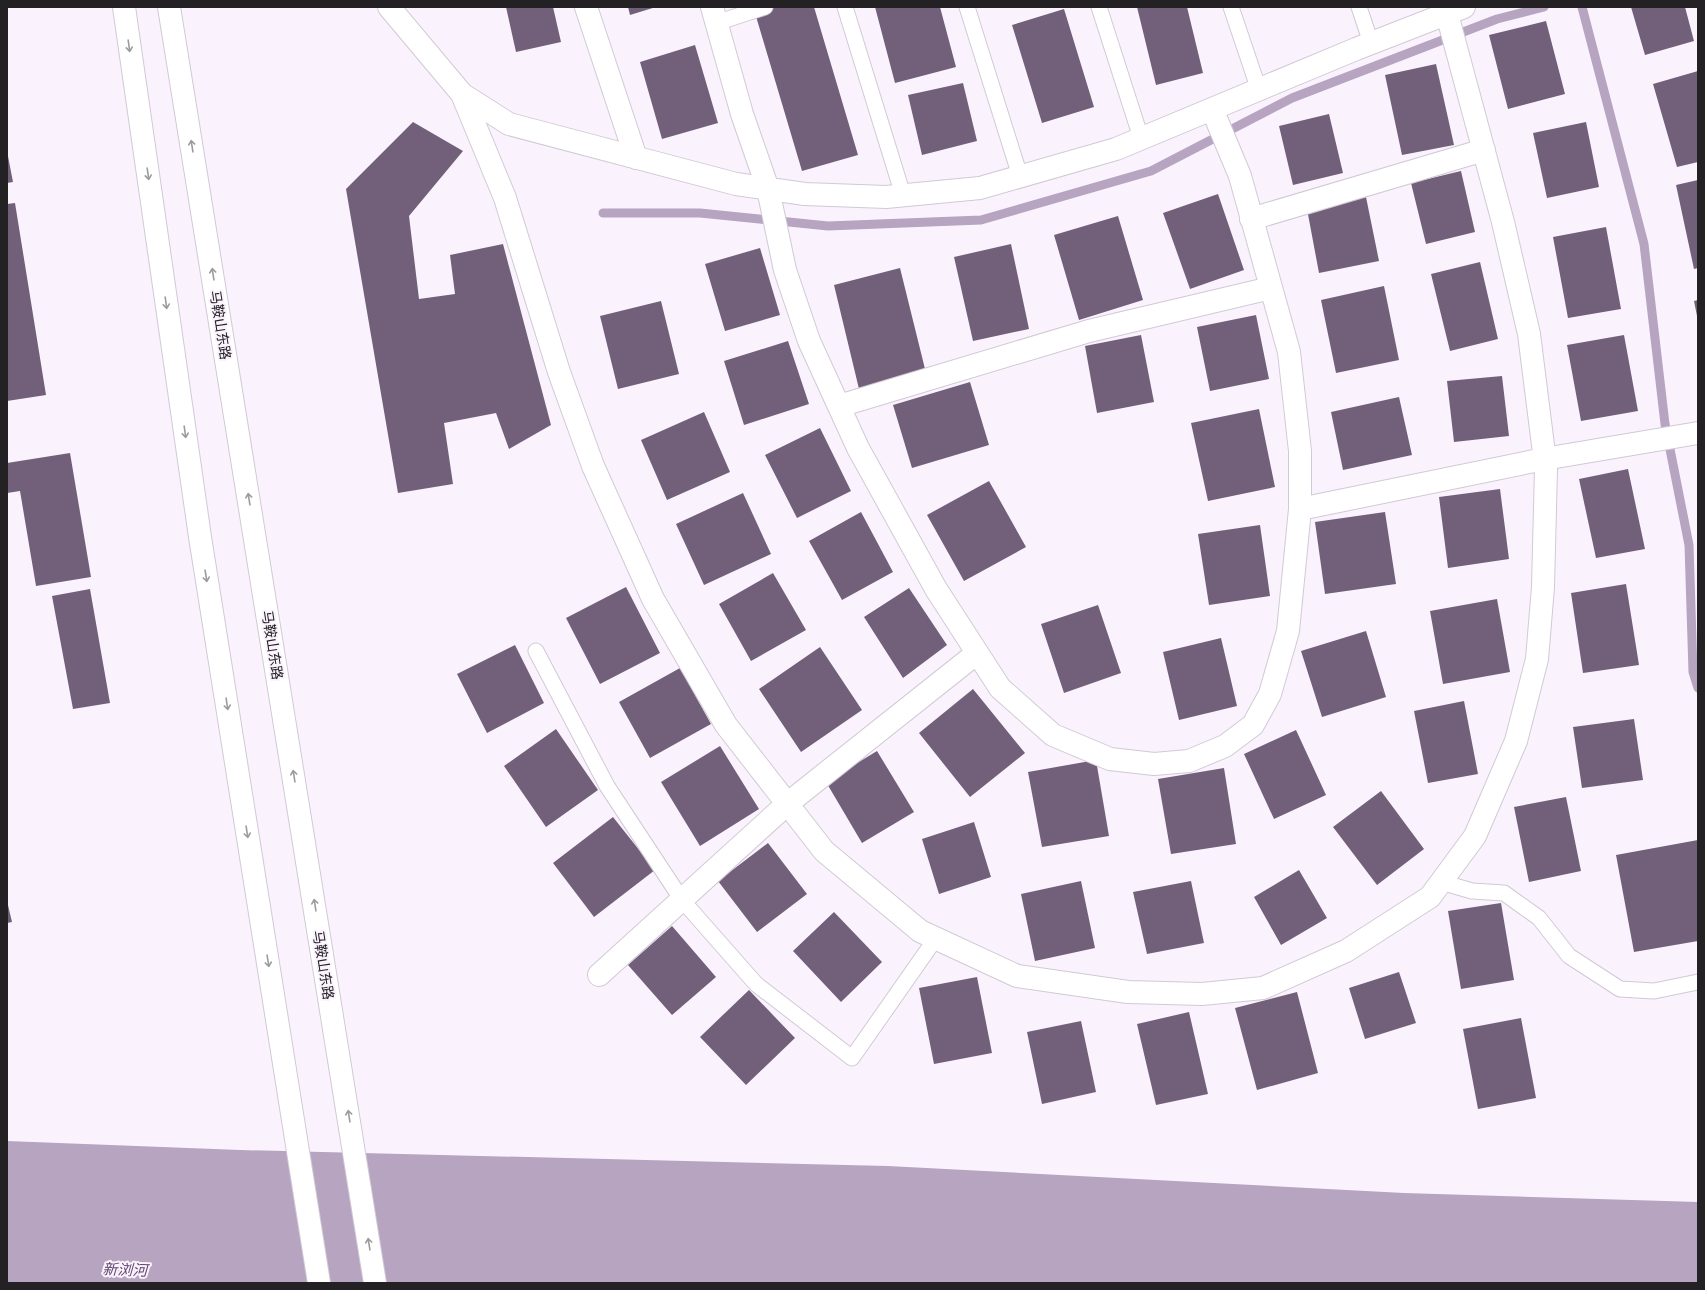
<svg xmlns="http://www.w3.org/2000/svg" width="1705" height="1290" font-family="Lato,'Noto Sans SC',sans-serif">
  <style>
    .water { fill: #b6a4c0 }
    .lines { fill: none; stroke-linecap: round; stroke-linejoin: round }
    .stream { stroke: #b6a4c0; stroke-width: 9 }
    .building { fill: #72607a }
    .lane-casing { stroke: #d1c9d5; stroke-width: 17 }
    .street-casing { stroke: #d1c9d5; stroke-width: 24 }
    .secondary-casing { stroke: #d1c9d5; stroke-width: 24 }
    .lane { stroke: #fff; stroke-width: 15 }
    .street { stroke: #fff; stroke-width: 22 }
    .secondary { stroke: #fff; stroke-width: 22 }
    .oneway { stroke: #9c9b9d }
    .labels { text-anchor: middle; dominant-baseline: central; stroke-width: 4; stroke-linejoin: round; paint-order: stroke }
    .street-label { font-size: 14px; fill: #242125; stroke: #faf3fd }
    .water-label { font-size: 15px; font-style: italic; fill: #61456e; stroke: #faf3fd }
  </style>
  <rect width="100%" height="100%" fill="#faf3fd"/>
  <!-- water -->
  <path class="water" d="M7,1141L240,1150L888,1166L1404,1193L1698,1202V1283H7Z"/>
  <g class="lines">
    <!-- stream -->
    <path class="stream" d="M1582,7L1644,244L1665,424L1689,545L1693,672L1698,688
      M603,213H700L828,226L981,220L1151,171L1292,98L1497,19L1544,7"/>
  </g>
  <!-- building -->
  <path class="building" d="M506,7H553L561,42L516,52Z
    M628,7H656L630,15Z
    M775,7H814L858,155L802,171L755,13Z
    M875,7H940L956,67L895,83Z
    M1137,7H1187L1203,73L1156,85Z
    M1631,7H1685L1694,41L1645,55Z
    M1064,9L1094,107L1042,123L1012,25Z
    M1546,21L1565,94L1508,109L1489,35Z
    M695,45L718,123L662,139L640,62Z
    M1436,64L1454,145L1402,155L1385,75Z
    M1698,71V162L1677,167L1653,84Z
    M963,83L977,141L922,155L908,95Z
    M1329,114L1343,173L1293,185L1279,126Z
    M413,122L463,151L409,216L419,299L455,294L450,255L503,244L551,425L509,449L496,413L444,423L453,484L398,493L346,189Z
    M1586,122L1599,187L1547,198L1533,133Z
    M7,151L13,182L7,183Z
    M1461,171L1475,232L1426,244L1411,183Z
    M1698,180V268L1694,269L1676,185Z
    M1218,194L1244,270L1190,289L1163,213Z
    M1366,197L1379,261L1319,273L1307,209Z
    M15,203L46,395L7,401V204Z
    M1118,216L1143,300L1079,320L1054,235Z
    M1606,227L1621,309L1568,318L1553,237Z
    M1011,244L1029,329L973,341L954,257Z
    M760,248L780,315L725,331L705,264Z
    M1480,262L1498,339L1450,351L1431,274Z
    M900,268L926,373L859,389L834,285Z
    M1384,286L1399,360L1336,373L1321,300Z
    M1698,300V316H1697L1694,301Z
    M661,301L679,374L618,389L600,316Z
    M1256,315L1269,379L1210,391L1197,327Z
    M1141,335L1154,402L1097,413L1085,346Z
    M1624,335L1638,411L1581,421L1567,345Z
    M788,341L809,404L744,425L724,361Z
    M1502,376L1509,436L1454,442L1447,381Z
    M970,382L989,445L912,468L893,405Z
    M1399,397L1412,455L1343,470L1331,412Z
    M1259,409L1275,487L1208,501L1191,423Z
    M704,412L730,472L667,500L641,440Z
    M820,428L851,491L797,518L765,455Z
    M70,453L91,577L36,586L20,491L7,493V463Z
    M1628,469L1645,549L1596,558L1579,479Z
    M989,481L1026,547L964,581L927,515Z
    M1500,489L1509,559L1448,568L1439,497Z
    M743,493L771,554L704,585L676,524Z
    M861,512L893,572L842,600L809,541Z
    M1385,512L1396,584L1325,594L1315,522Z
    M1260,525L1270,596L1209,605L1198,534Z
    M773,573L806,630L751,661L719,604Z
    M1626,584L1639,665L1583,673L1571,593Z
    M626,587L660,653L600,684L566,618Z
    M909,588L947,645L903,678L864,617Z
    M90,589L110,703L73,709L52,596Z
    M1497,599L1510,672L1443,684L1430,611Z
    M1098,605L1121,673L1064,693L1041,624Z
    M1366,631L1386,697L1322,717L1301,651Z
    M1221,638L1237,706L1179,720L1163,652Z
    M515,645L544,703L487,733L457,674Z
    M820,647L862,710L801,752L759,689Z
    M680,668L711,724L650,758L619,702Z
    M973,689L1025,753L970,797L919,733Z
    M1464,701L1478,774L1428,783L1414,711Z
    M1634,719L1643,780L1582,788L1573,727Z
    M556,729L598,790L546,827L504,766Z
    M1296,730L1326,795L1274,819L1244,754Z
    M720,746L759,809L700,846L661,782Z
    M877,751L914,812L862,843L826,782Z
    M1096,760L1109,836L1042,847L1028,772Z
    M1224,768L1236,844L1171,854L1158,779Z
    M1381,791L1424,849L1377,885L1333,827Z
    M1566,797L1581,871L1529,882L1514,807Z
    M613,817L655,870L594,917L553,863Z
    M974,822L991,877L939,894L922,839Z
    M1698,840V941L1634,952L1616,855Z
    M768,843L807,894L757,932L718,881Z
    M1299,870L1327,918L1281,945L1254,897Z
    M1081,881L1095,948L1035,961L1021,894Z
    M1191,881L1204,943L1147,954L1133,892Z
    M7,901L12,922L7,923Z
    M1501,903L1514,980L1461,989L1448,911Z
    M834,912L882,962L841,1002L793,951Z
    M672,926L716,977L672,1015L628,965Z
    M1399,972L1416,1023L1365,1039L1349,988Z
    M977,977L992,1053L934,1064L919,988Z
    M749,990L795,1038L746,1085L700,1037Z
    M1297,992L1318,1073L1257,1090L1235,1008Z
    M1189,1012L1208,1094L1156,1105L1137,1024Z
    M1521,1018L1536,1098L1478,1109L1463,1029Z
    M1081,1021L1096,1092L1042,1104L1027,1032Z"/>
  <g class="lines">
    <!-- lane casing -->
    <g class="lane-casing">
      <path id="lane" d="M845,7L903,195
        M967,7L1020,176
        M1099,7L1141,138
        M1231,7L1259,90
        M1359,7L1371,43
        M716,23L765,7
        M536,651L607,786L682,900L756,984L852,1058L936,938
        M1441,882L1472,891L1504,893L1539,918L1569,956L1620,989L1654,991L1698,982"/>
    </g>
    <!-- street casing -->
    <g class="street-casing">
      <path id="street" d="M389,7L462,94L509,124L736,184L805,194L886,197L980,188L1116,149L1356,49L1464,7
        M586,7L636,158
        M712,7L742,114L768,189L785,270L809,341L858,448L936,589L1000,688L1053,735L1110,759L1154,764L1189,761L1225,746L1253,725L1270,694L1288,631L1300,509V451L1289,352L1240,176L1212,109
        M462,94L505,198L559,372L593,466L653,599L726,725L824,851L920,931L1017,976L1128,992L1202,994L1263,988L1346,951L1430,897L1475,836L1516,741L1537,659L1543,587L1546,469L1529,334L1503,222L1447,14
        M1251,219L1484,150
        M839,406L1089,331L1271,288
        M1300,509L1544,459L1698,433
        M599,975L787,804L977,653"/>
    </g>
    <!-- secondary casing -->
    <g class="secondary-casing">
      <path id="secondary" d="M124,7L200,537L319,1283
        M169,7L375,1283"/>
    </g>
    <!-- lane -->
    <use href="#lane" class="lane"/>
    <!-- street -->
    <use href="#street" class="street"/>
    <!-- secondary -->
    <use href="#secondary" class="secondary"/>
  </g>
  <!-- one-way arrows -->
  <defs><path id="oneway-shaft" d="M-6 0H5M1.5-3L5.5 0L1.5 3" fill="none" stroke-width="1.6" stroke-linecap="round" stroke-linejoin="round"/></defs>
  <g class="oneway">
    <use href="#oneway-shaft" transform="translate(129 46) rotate(82)"/>
    <use href="#oneway-shaft" transform="translate(192 146) rotate(-99)"/>
    <use href="#oneway-shaft" transform="translate(148 174) rotate(82)"/>
    <use href="#oneway-shaft" transform="translate(213 274) rotate(-99)"/>
    <use href="#oneway-shaft" transform="translate(166 303) rotate(82)"/>
    <use href="#oneway-shaft" transform="translate(185 432) rotate(82)"/>
    <use href="#oneway-shaft" transform="translate(249 499) rotate(-99)"/>
    <use href="#oneway-shaft" transform="translate(206 576) rotate(81)"/>
    <use href="#oneway-shaft" transform="translate(227 704) rotate(81)"/>
    <use href="#oneway-shaft" transform="translate(294 776) rotate(-99)"/>
    <use href="#oneway-shaft" transform="translate(247 832) rotate(81)"/>
    <use href="#oneway-shaft" transform="translate(315 905) rotate(-99)"/>
    <use href="#oneway-shaft" transform="translate(268 961) rotate(81)"/>
    <use href="#oneway-shaft" transform="translate(349 1116) rotate(-99)"/>
    <use href="#oneway-shaft" transform="translate(369 1244) rotate(-99)"/>
  </g>
  <g class="labels">
    <!-- street labels -->
    <g class="street-label">
      <text transform="translate(221 325) rotate(81)">马鞍山东路</text>
      <text transform="translate(273 645) rotate(81)">马鞍山东路</text>
      <text transform="translate(324 965) rotate(81)">马鞍山东路</text>
    </g>
    <!-- water labels -->
    <g class="water-label">
      <text transform="translate(125 1269) rotate(2)">新浏河</text>
    </g>
  </g>
  <!-- border -->
  <rect width="1705" height="1290" fill="none" stroke="#242125" stroke-width="16"/>
</svg>
